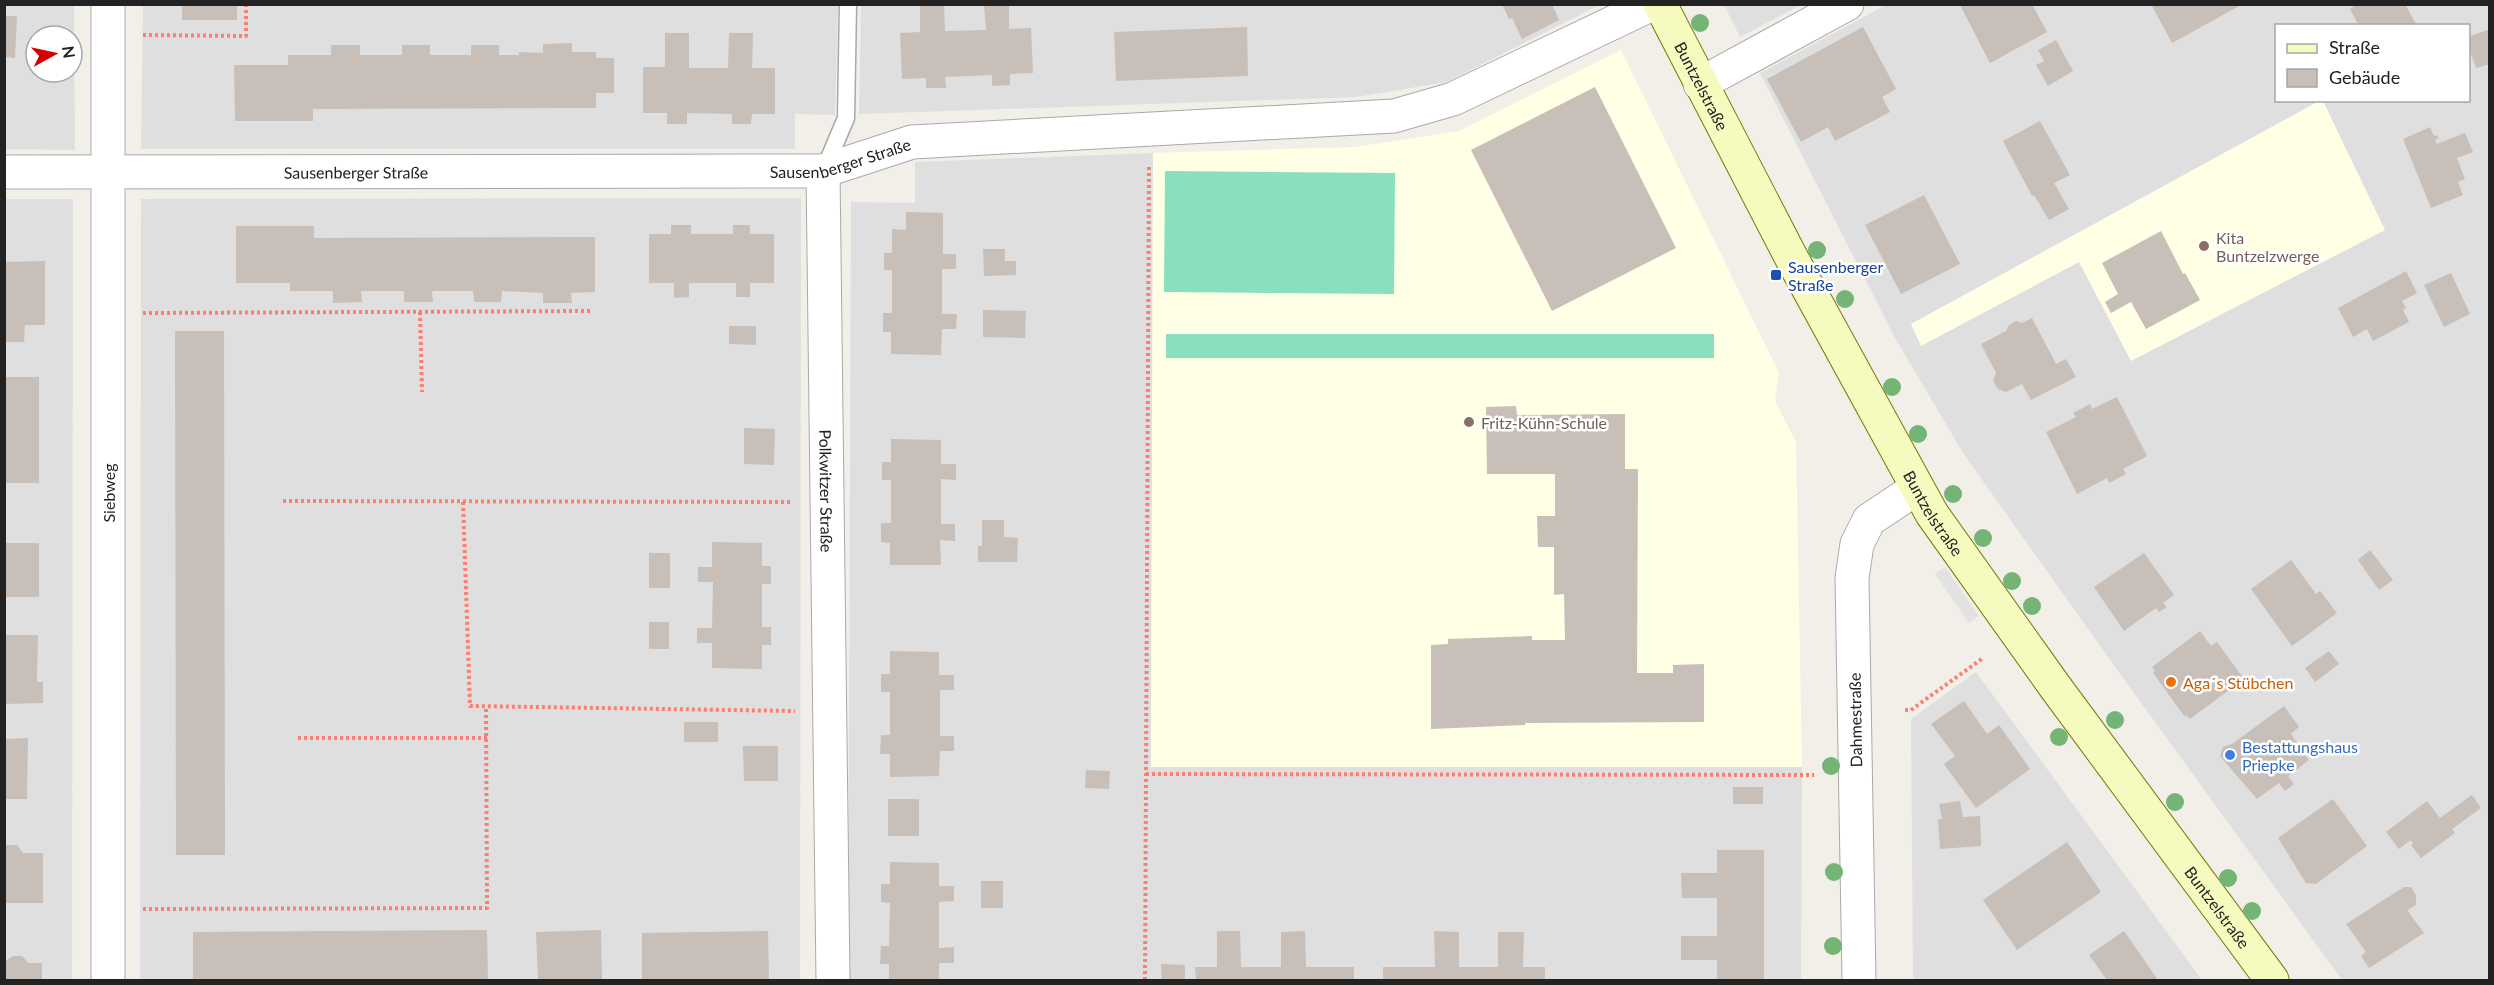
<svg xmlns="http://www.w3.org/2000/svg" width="2494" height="985" font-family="Lato,sans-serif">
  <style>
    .residential { fill: #e0dfdf; fill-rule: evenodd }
    .education { fill: #ffffe5 }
    .pitch { fill: #88e0be }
    .parking { fill: #e2e2e2 }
    .building { fill: #c7bfb8 }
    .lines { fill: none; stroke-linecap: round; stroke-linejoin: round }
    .lane-casing { stroke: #a9a9a9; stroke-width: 19 }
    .street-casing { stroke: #a9a9a9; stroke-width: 35 }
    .secondary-casing { stroke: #707d05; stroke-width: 35 }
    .path { stroke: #fa8072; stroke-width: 4; stroke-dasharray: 3 3; stroke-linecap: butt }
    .lane { stroke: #fff; stroke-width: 16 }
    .street { stroke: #fff; stroke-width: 33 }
    .secondary { stroke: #f7fabf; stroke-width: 33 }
    .tree { fill: #74b475 }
    .education-dot { fill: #8d6e63; stroke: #fff; stroke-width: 2 }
    .transit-dot { fill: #1a4fb4; stroke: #fff; stroke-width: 2 }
    .food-dot { fill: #e8710a; stroke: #fff; stroke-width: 2 }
    .shop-dot { fill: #3f7fe0; stroke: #fff; stroke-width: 2 }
    .labels { text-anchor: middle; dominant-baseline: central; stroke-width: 5; stroke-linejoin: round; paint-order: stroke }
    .street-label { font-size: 16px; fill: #222; stroke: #fff }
    .education-label { font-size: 16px; fill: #785e54; stroke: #fff; text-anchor: start }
    .transit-label { font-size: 16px; fill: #164399; stroke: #fff; text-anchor: start }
    .food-label { font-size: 16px; fill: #c56008; stroke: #fff; text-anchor: start }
    .shop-label { font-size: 16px; fill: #366cbe; stroke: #fff; text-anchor: start }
  </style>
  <rect width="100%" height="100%" fill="#f2efe9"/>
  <!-- residential -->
  <path class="residential" d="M5,5H74L75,150L5,149ZM36,36H72V72H36Z
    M143,5H838L835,115L795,114V149H141Z
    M861,5L1599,4V5L1447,82L1356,97L859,114Z
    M1724,5H1801L1740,37Z
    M1886,5H2489V980H2342L2113,664L1963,453L1894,336L1760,73ZM2276,26H2468V100H2276Z
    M1153,153L1151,767H1802L1801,980H848L851,202L915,203V162Z
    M801,198L800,980H140L141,199Z
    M5,199H73L72,980H5Z
    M1976,672L2202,980H1913L1911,719Z"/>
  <!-- education -->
  <path class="education" d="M1621,50L1779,373L1775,401L1796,442L1802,767H1151L1153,153L1355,147L1459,131Z
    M2319,101H2323L2385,230L2131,361L2079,262L1921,346L1911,324Z"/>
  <!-- pitch -->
  <path class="pitch" d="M1165,171L1395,173L1394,294L1164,292Z
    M1166,334H1714V358H1166Z"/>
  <!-- parking -->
  <path class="parking" d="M1945,567L1979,616L1969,623L1935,574Z"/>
  <!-- building -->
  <path class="building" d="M182,4H237V20H182Z
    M920,4H944L945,31L986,30L984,4H1009V29L1031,28L1033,73L1010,74V85L992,86V75L945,77L946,88H926V78L902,79L900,33L920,32Z
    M1502,4H1552L1559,20L1522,39L1512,18L1509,19Z
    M1961,4H2032L2047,32L1990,63L1960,5Z
    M2151,4H2243L2172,43Z
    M2358,4H2405L2417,26H2359L2350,9Z
    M4,16H17L15,58L4,57Z
    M1247,27L1248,76L1116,81L1114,32Z
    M1863,27L1896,89L1882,97L1890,112L1835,141L1828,127L1801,142L1767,79Z
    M2490,29V64L2476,68L2468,46V37Z
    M665,33H689V68H728L729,33H753L752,68H775V114H752L751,124H732V114L687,113V124H667V113H643V67H665Z
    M2056,40L2073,71L2048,86L2036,65L2044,61L2038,50Z
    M572,43V52H596V58H614V93H596V108L313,109V121H235L234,65H288V55H331V45H360V55H402V45H430V55H471V45H499V55H519V52L543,53V44Z
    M1595,87L1676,248L1552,311L1471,150Z
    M2040,121L2070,175L2054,183L2069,209L2049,220L2034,195L2032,196L2003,141Z
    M2430,127L2434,136L2437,135L2439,138L2435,140L2437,144L2465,133L2473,152L2457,158L2465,179L2458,182L2463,195L2431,208L2403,139Z
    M1924,195L1960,264L1901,294L1865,225Z
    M906,212L943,213V254H956V269H942V314H957L956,329H942L941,355L891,354V332H883V313H892V270H884V253H892V229L906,230Z
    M671,225H691V234H733V225H750V234H774V283H750V297H736V283H689V297L674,298V283H649V234H671Z
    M236,226H314V238L595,237V292L571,293L572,303H543V293L502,291L501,302H474L473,291H432L433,302H404V291H361L362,302L333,303V291H290V283H236Z
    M2161,231L2183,274L2185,273L2200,300L2146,329L2131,302L2111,313L2105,302L2118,294L2102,263Z
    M983,249H1005V261H1016V275L984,276Z
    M45,261V325H25L24,342H4V262Z
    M2406,271L2417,293L2402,301L2406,308L2403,310L2409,322L2373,341L2367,329L2353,337L2338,308Z
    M2451,273L2470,314L2444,327L2424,285Z
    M983,310L1026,311L1025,338L983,337Z
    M2032,318L2056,364L2066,359L2076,377L2031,400L2022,384L2006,392L1998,389L1993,381L1996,373L1981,344L2006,331L2009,325L2016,321L2022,323Z
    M729,326H756V345L729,344Z
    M175,331H224L225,855H176Z
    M4,377H39V483H4Z
    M2117,397L2147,456L2123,469L2126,474L2109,483L2107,478L2077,494L2046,432L2076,417L2073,413L2090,404L2092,409Z
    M1516,406L1517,415L1625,414V469H1638L1637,673H1673V665L1704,664V722L1525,723V725L1431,729V645L1448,644V639L1532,636V640H1565L1564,594L1554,595V547H1538L1537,516H1555V474H1487L1486,407Z
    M744,428L775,429L774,465L744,464Z
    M891,439L941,440V464H956V480L941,479V524H955V541L940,540L941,565H890V543L881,542V523H891V480H882V462H891Z
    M982,520H1004V537L1018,538L1017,562H978V546H982Z
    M712,542L762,543V566H771V584H762V627H771V645H762V669L712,668V643H697V628H712L713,582H698V567H712Z
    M4,543H39V597H4Z
    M2370,550L2393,580L2379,590L2358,560Z
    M649,553H670V588H649Z
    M2144,553L2174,595L2163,603L2167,607L2159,612L2156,608L2124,631L2094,587Z
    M2291,560L2316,594L2320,591L2337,613L2292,646L2251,589Z
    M649,622H669V649H649Z
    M2200,631L2211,646L2217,642L2244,679L2190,719L2186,715L2185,717L2153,673L2155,671L2152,667Z
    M4,635H38L37,682H43V703L4,704Z
    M890,651L939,652V675H954V690H940V736H954V751H940L939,776L890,777V754H880L881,735H890V692H881V674H890Z
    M2329,651L2339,664L2315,682L2305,668Z
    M1964,701L1987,734L1999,725L2030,769L1976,808L1944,764L1955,756L1931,724Z
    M2284,706L2299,727L2291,734L2309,760L2288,776L2294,784L2285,791L2279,783L2257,799L2220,756L2223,747L2232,744Z
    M684,722H718V742H684Z
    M28,738L27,799H4V739Z
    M743,746H778V781H744Z
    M1086,770L1110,771L1109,789L1085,788Z
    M1733,787H1763V804H1733Z
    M2472,795L2481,808L2452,829L2455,833L2421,858L2411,845L2413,844L2411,840L2399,849L2386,832L2427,801L2440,818Z
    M888,799H919V836H888Z
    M2333,799L2367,846L2316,884L2306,883L2278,838Z
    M1960,801L1963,817L1980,816L1981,846L1940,849L1938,819H1942L1939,804Z
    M2067,842L2101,892L2017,950L1983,900Z
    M4,845H17L23,853H43V903H4Z
    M1717,850H1764V980H1717V960H1681V936H1717V898H1682L1681,873H1717Z
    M890,862L939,863V886H954V901L939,902V948L954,947V963H939V980H889V964H880L881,946H889L890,903L881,902V884H890Z
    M981,881H1003V908H981Z
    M2404,887H2411L2416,895V905L2407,910L2424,933L2369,968L2361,956L2366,952L2346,924Z
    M487,930L488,980H193V932Z
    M601,930L602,980H538L536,932Z
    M768,931L769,980H642V933Z
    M1217,931H1240L1241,967H1281V932L1305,931L1306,967H1354V980H1196L1195,967H1217Z
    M1434,931L1459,932V967H1498V932H1524L1523,967H1545V980H1383V967H1435Z
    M2124,931L2158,980H2107L2089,955Z
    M13,956H22L29,963H42V980H4V962Z
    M1161,964L1185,965V980H1162Z"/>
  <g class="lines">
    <!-- lane casing -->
    <g class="lane-casing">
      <path id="lane" d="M824,170L846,118L848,4"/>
    </g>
    <!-- street casing -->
    <g class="street-casing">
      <g id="street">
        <path d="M108,4V980"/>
        <path d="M1700,84L1847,4"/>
        <path id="s1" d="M823,171L833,980"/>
        <path id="s2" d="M4,172L823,171L912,142L1394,116L1453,99L1652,4"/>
        <path d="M1859,980L1852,578L1857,544L1869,520L1917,488"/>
      </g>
    </g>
    <!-- secondary casing -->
    <g class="secondary-casing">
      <g id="secondary">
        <path id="s3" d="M1660,4L1791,257L1932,514L2056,688L2272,980"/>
      </g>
    </g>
    <!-- path -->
    <path class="path" d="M143,35L246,36V4
      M420,312L422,392
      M143,313L590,311
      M283,501L790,502
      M463,502L470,706L795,711
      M1905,710H1911L1982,659
      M298,738H487
      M1146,774L1814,775
      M143,909L487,908L486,707
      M1145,980L1149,165"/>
    <!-- lane -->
    <use href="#lane" class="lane"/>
    <!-- street -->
    <use href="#street" class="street"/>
    <!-- secondary -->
    <use href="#secondary" class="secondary"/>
  </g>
  <!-- trees -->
  <g class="tree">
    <circle cx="1700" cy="23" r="9"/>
    <circle cx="1817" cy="250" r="9"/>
    <circle cx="1845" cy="299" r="9"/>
    <circle cx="1892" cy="387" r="9"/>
    <circle cx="1918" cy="434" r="9"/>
    <circle cx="1953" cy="494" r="9"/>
    <circle cx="1983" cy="538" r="9"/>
    <circle cx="2012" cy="581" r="9"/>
    <circle cx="2032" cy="606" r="9"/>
    <circle cx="2115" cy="720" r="9"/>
    <circle cx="2059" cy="737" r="9"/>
    <circle cx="1831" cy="766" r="9"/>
    <circle cx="2175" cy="802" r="9"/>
    <circle cx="1834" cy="872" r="9"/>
    <circle cx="2228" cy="878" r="9"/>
    <circle cx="2252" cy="911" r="9"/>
    <circle cx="1833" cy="946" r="9"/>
  </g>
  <!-- markers -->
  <g class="education-dot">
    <circle cx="2204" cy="246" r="6"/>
    <circle cx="1469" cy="422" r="6"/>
  </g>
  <rect class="transit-dot" x="1770" y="269" width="12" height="12" rx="3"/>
  <circle class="food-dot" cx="2171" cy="682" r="6"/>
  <circle class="shop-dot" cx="2230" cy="755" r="6"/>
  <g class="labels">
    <!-- street labels -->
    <g class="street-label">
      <text stroke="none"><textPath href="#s3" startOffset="92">Buntzelstraße</textPath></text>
      <text stroke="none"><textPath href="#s2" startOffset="838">Sausenberger Straße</textPath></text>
      <text stroke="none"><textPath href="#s2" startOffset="352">Sausenberger Straße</textPath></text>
      <text stroke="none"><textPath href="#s1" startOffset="320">Polkwitzer Straße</textPath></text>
      <text transform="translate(108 493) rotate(-90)">Siebweg</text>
      <text stroke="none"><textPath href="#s3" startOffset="578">Buntzelstraße</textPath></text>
      <text transform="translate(1855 720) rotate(-91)">Dahmestraße</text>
      <text stroke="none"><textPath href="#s3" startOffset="1064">Buntzelstraße</textPath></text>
    </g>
    <!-- education labels -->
    <g class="education-label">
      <text x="2216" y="237">Kita<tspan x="2216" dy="18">Buntzelzwerge</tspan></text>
      <text x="1481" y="422">Fritz-Kühn-Schule</text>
    </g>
    <!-- transit labels -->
    <g class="transit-label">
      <text x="1788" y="266">Sausenberger<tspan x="1788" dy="18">Straße</tspan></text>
    </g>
    <!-- food labels -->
    <g class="food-label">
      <text x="2183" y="682">Aga´s Stübchen</text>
    </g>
    <!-- shop labels -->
    <g class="shop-label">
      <text x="2242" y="746">Bestattungshaus<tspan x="2242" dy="18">Priepke</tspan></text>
    </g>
  </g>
  <!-- border -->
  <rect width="2494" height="985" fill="none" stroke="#222222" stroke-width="12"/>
  <!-- legend -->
  <rect x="2275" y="24" width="195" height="78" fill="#ffffff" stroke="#a7a7a7" stroke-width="1.5"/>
  <rect x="2287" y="44" width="30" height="9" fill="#f7fabf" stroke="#a7a7a7" stroke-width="1.5"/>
  <text x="2329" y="54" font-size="18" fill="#222222">Straße</text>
  <rect x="2287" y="69" width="30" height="18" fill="#c7bfb8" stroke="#a7a7a7" stroke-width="1.5"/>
  <text x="2329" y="84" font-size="18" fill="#222222">Gebäude</text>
  <!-- north arrow -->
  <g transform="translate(54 54) rotate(82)"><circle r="28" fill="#ffffff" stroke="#a7a7a7" stroke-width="1.5"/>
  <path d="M0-4.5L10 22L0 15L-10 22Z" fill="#d40000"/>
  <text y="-9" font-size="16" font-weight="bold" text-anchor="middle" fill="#222222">N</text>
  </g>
</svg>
